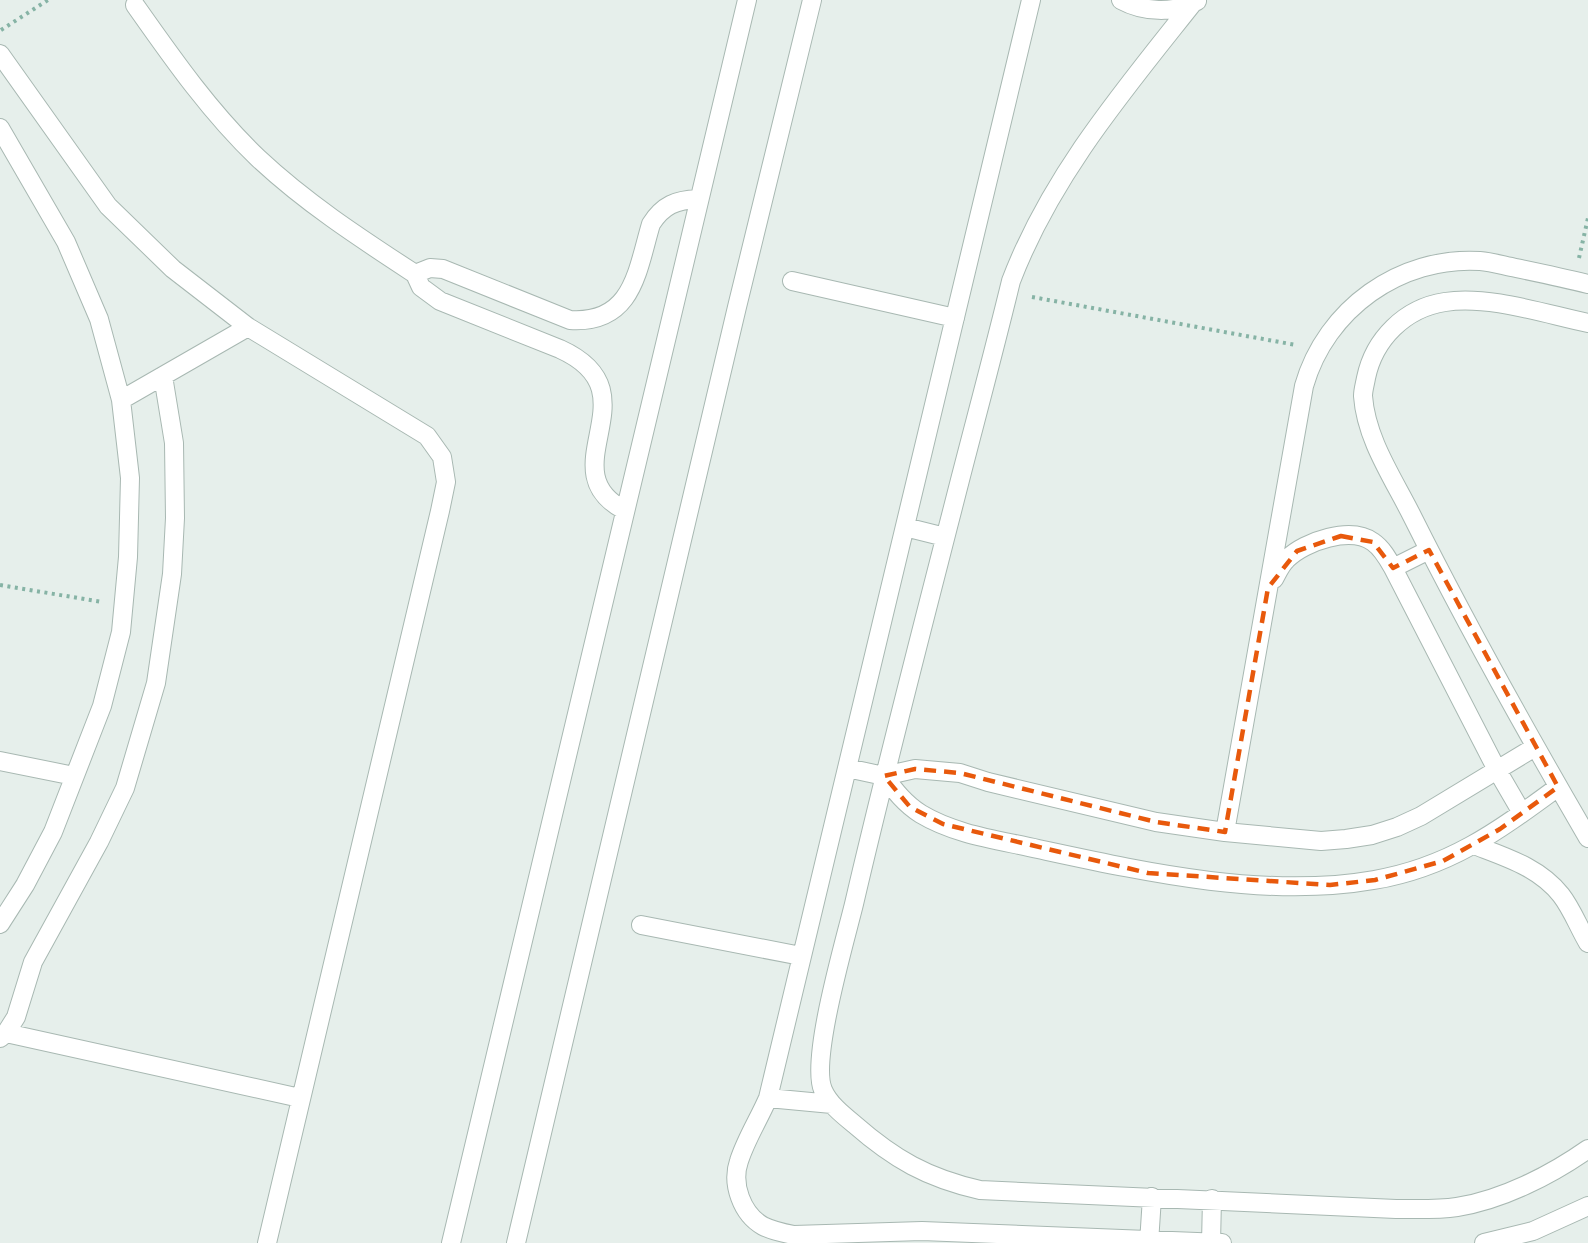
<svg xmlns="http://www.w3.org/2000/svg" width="1588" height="1243" font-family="Helvetica,sans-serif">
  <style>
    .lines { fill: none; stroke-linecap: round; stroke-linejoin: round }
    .minor-casing { stroke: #a8b8b2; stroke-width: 20 }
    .path { stroke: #86b3a5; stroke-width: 4; stroke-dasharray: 3 4.5; stroke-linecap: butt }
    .minor { stroke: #fff; stroke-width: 18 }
    .marked { fill: none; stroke: #e8590c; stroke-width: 4.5; stroke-dasharray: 12 8; stroke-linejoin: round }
  </style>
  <rect width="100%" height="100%" fill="#e6efeb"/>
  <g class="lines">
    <!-- minor casing -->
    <g class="minor-casing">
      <path id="minor" d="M1031,0L768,1098C759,1119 746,1139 739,1161C731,1184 742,1214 763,1226C773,1231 783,1233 794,1235L922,1231L1222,1243
        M1121,0C1143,12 1174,14 1197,1
        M1193,3C1124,90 1051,176 1011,281C995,347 977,414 960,480C924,621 887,762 854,904C845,941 810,1060 823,1090C829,1104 843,1115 854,1124C894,1159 927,1178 980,1190L1396,1209C1416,1209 1437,1210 1457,1207C1502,1200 1551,1175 1588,1149
        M135,5C173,59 210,112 258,158C306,203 360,238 415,274L421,287L440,301L560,349C657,393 547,469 624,510
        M0,54L108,206L173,269L248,327L427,436L442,457L446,482L440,511L267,1243
        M0,128L66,242L99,319L121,400L130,478L128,557L121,632L102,706L53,832L25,885L0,924
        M415,274L430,268L443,269L570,320C633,324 637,271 651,224C663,205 676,200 698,199
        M792,281L955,318
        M1588,323C1545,314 1488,295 1445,302C1405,308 1374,339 1366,378C1365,384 1363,390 1363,396C1366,439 1393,478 1412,516C1467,626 1527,733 1588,838
        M121,400L248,327
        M905,527L945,537
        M1393,568L1429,550
        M1274,579C1278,572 1281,564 1287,559C1305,541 1351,526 1373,542C1382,548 1388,559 1393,568L1497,770L1522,813
        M0,761L74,776
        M847,768L884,776L915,769L960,773L988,782L1156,822L1225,832L1321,841L1346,839L1372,835L1397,827L1421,816L1535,747
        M884,776C895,791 905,804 921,814C956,835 999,840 1038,849C1145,872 1265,899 1374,880C1450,867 1498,831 1558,787
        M1225,832L1304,386C1326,309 1400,256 1480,261C1492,262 1505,266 1516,268C1540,273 1564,278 1588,284
        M1474,845C1505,857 1539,867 1561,895C1572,909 1579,928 1588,943
        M641,925L801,956
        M6,1033L300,1098
        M0,1038L6,1033L16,1017L33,962L99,842L125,788L156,683L172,574L175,518L174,443L163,376
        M768,1098L832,1104
        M451,1243L747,0
        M516,1243L737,307L812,0
        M1149,1243L1152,1197
        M1211,1243L1212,1199
        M1484,1243L1533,1231L1588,1206"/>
    </g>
    <!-- path -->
    <path class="path" d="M1,30L48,0
      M1579,258L1588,218
      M1032,297L1296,345
      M0,585L102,602"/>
    <!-- minor -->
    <use href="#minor" class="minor"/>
  </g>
  <!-- marked area -->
  <path class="marked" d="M1341,536L1373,542L1393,568L1429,550L1558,787L1500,829L1443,861L1375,880L1330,885L1148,873L943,824L910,807L884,776L915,769L960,773L1156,822L1225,832L1268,588L1297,551Z"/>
</svg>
